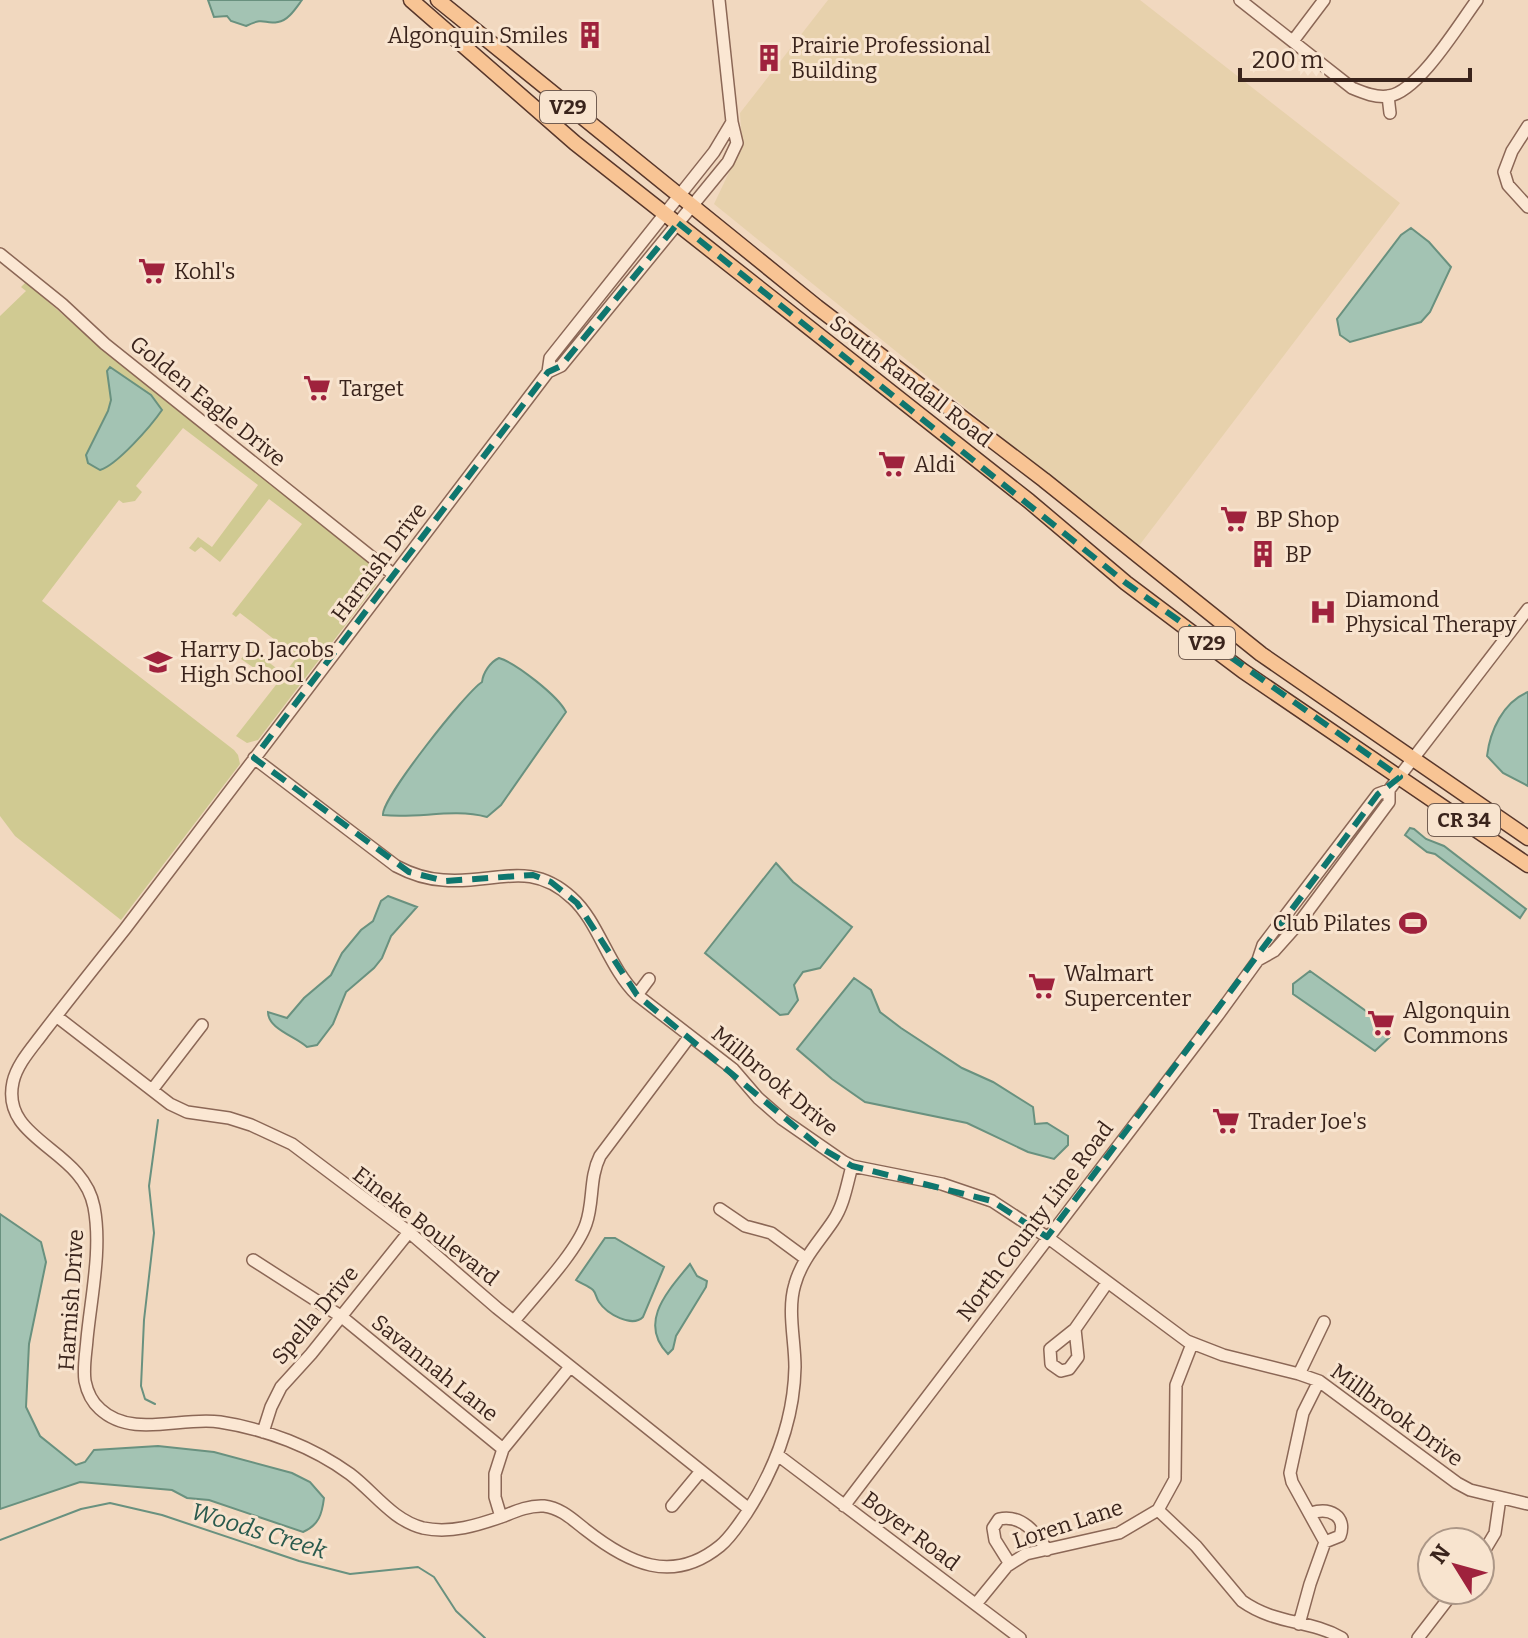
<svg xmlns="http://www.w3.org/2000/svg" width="1528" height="1638" font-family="Bitter,serif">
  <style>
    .farmland { fill: #e7d1ac }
    .green { fill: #d0ca92 }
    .water { fill: #a3c3b3; stroke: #69917f; stroke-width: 2 }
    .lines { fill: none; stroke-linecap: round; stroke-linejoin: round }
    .stream { stroke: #69917f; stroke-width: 2 }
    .minor-casing { stroke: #8b6756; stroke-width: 14 }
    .major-casing { stroke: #58372b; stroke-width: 17 }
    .minor { stroke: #fbe7d3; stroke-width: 11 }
    .major { stroke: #f8c494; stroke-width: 14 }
    .marked { fill: none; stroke: #0f766e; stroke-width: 6; stroke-dasharray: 16 10; stroke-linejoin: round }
    .labels { text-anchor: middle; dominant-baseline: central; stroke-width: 6; stroke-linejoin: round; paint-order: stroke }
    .shield { fill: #f8e4cf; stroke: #735e52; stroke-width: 2 }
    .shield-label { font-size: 20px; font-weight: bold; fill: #3a241c }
    .poi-label { font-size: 22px; fill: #3a241c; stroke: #f8e4cf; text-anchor: start }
    .street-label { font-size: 22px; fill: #3a241c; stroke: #f8e4cf }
    .water-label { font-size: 24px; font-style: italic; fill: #2a5a4d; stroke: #f8e4cf }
  </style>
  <rect width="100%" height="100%" fill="#f1d8bf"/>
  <!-- farmland -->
  <path class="farmland" d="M828,0H1140L1400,203L1138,547L714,204L742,145L740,113Z"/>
  <!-- green -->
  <path class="green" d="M26,282L104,351L369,562L378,573L376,585L258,740L247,743L236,736L279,681L275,677L276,674L265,666L263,668L257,664L254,668L241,659L250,648L284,674L297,657L240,613L236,617L232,614L302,524L269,499L220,562L201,547L195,552L189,548L198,537L212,547L258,485L183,428L136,486L142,492L135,501L123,503L119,500L42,601L234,750L238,755L240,764L121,920L15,836L0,816V316L26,291L21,287Z"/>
  <!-- water -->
  <path class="water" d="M208,0H302C296,8 288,21 278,22C263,25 266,16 246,26L231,21L227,16L214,17Z
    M1411,228L1429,242L1451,267L1430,312L1421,322L1350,342L1340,335L1337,319L1401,235Z
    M110,367L151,395L162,410C151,426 117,465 100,470L88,463L86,455L108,411L111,400L107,371Z
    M499,658C516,663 558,696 566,712L501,805L487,817C452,808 418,819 383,815C381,799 466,692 482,682C483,673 490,662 499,658Z
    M1528,692V786L1503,773L1487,756C1490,731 1503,702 1528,692Z
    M1410,828L1414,829L1426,839L1444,846L1526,909L1520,918L1435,854L1427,852L1405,835Z
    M776,863L793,882L852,927L820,968L803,972L794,985L798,1000L788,1014L780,1015L705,953Z
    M388,896L417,907L391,936L382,958L374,968L346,992L333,1024L317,1045L307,1047C295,1036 268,1029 268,1012L287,1018L304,998L331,975L342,953L361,930L373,921L381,901Z
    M1310,971L1387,1026L1390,1037L1375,1051L1293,994V984Z
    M854,978L871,990L880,1012L901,1028L962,1068L993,1082L1033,1107L1035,1124L1047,1123L1068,1136V1145L1054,1159L1028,1152L967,1123L865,1102L832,1079L797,1049Z
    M0,1214L41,1242L46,1262L29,1344L26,1407L40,1436L76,1465L85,1462L94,1450L158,1446L214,1452L292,1473L310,1482L324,1498C322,1514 319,1525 303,1532L209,1500L187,1498L172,1490L80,1482L0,1509Z
    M605,1238H615L664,1267L643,1317C632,1328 607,1314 599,1302C596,1298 596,1293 593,1290C589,1286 580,1283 576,1280Z
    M690,1264L697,1276L707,1281L706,1287L676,1336L673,1349L668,1354C637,1322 669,1290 690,1264Z"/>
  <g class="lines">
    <!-- stream -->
    <path class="stream" d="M155,1404L145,1399L141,1386L144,1320L154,1233L149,1186L158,1120
      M0,1540L81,1509L110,1503L162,1515L299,1561L350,1574L418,1567L434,1577L456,1611L485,1638"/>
    <!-- minor casing -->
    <g class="minor-casing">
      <path id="minor" d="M719,0L732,122L737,143L728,162L561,366L548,372L125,929C98,963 70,998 43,1033C32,1048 17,1064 13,1082C0,1141 83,1148 94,1207C102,1249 91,1297 87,1339C86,1353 83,1367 85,1381C87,1391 92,1402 100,1409C132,1439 182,1416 220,1422C266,1429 313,1447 350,1474C374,1492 392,1520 423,1528C451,1534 478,1525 504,1516C516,1511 530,1505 544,1506C561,1508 573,1520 586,1530C628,1563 672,1585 720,1546C731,1537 738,1525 746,1514C775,1469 794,1421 795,1367C795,1340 787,1310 795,1284C802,1259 819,1242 833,1221C844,1205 847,1184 852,1166
        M1240,0L1352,88C1364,93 1376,98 1389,96C1419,91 1459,24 1477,0
        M1293,41L1324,0
        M1388,96L1390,113
        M1528,126L1512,151L1504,172L1508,185L1528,207
        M0,254L62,304L105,344L394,575
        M548,372L550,358L714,152L732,122
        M254,758L396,866C411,874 426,879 443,880C493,885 529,858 572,898C598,921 609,968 637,995L733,1069L758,1098L782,1119L844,1162L852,1166L942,1184L992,1201L1047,1237L1187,1341L1223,1355L1299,1374L1319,1381L1457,1483L1470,1490L1528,1504
        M1258,960L1274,951L1299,923L1389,802V790
        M637,995L649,979
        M56,1016L170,1104L187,1112L229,1118L251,1125L292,1144L409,1232L497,1308L749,1509
        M152,1090L202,1025
        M720,1209L745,1226L771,1233L805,1258
        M253,1260L342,1317L503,1449
        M514,1321C534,1296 576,1253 586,1224C594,1202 589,1178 600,1156L690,1036
        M1075,1329L1078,1357L1069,1369L1061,1371L1051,1364L1050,1349L1075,1329L1107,1283
        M1299,1374L1324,1322
        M263,1432L271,1407L281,1387L311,1354L409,1232
        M779,1456L1020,1638
        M672,1506L701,1471
        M844,1506L1218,1015L1258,960L1263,945L1378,794L1389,790L1528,609
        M1158,1510L1196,1546L1242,1601C1276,1625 1308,1619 1342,1638
        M1311,1513C1330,1507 1347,1516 1340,1536L1325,1542
        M501,1517L495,1497V1474L503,1449L570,1367
        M1480,1558L1495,1533L1500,1498
        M1010,1564L995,1540L993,1528L999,1519C1022,1514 1036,1533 1047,1550
        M976,1604L1007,1566L1026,1554L1119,1533L1158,1510L1175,1479L1176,1385L1192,1344
        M1299,1624L1310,1584L1325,1542L1292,1482L1290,1473L1303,1413L1319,1381
        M1418,1638L1455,1590"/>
    </g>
    <!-- major casing -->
    <g class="major-casing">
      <path id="major" d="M411,0L575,143L1029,501L1126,583L1243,671L1528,865
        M438,0L817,307L1044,480L1261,654L1528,838"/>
    </g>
    <!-- minor -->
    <use href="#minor" class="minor"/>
    <!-- major -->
    <use href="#major" class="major"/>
  </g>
  <!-- marked area -->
  <path class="marked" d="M678,223L1126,583L1400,777L1378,794L1047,1237L992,1201L852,1166L821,1148L637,995L577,903L551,882L533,875L445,881L409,872L254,758L548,372L561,366Z"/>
  <!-- icons -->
  <defs>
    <g id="building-bare" transform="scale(2.16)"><path d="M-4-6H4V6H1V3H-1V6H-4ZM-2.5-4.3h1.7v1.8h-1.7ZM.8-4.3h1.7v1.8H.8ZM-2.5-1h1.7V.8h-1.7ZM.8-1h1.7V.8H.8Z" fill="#9f223d" stroke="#f8e4cf" stroke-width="2.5" paint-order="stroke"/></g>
    <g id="supermarket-bare" transform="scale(2.16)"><path d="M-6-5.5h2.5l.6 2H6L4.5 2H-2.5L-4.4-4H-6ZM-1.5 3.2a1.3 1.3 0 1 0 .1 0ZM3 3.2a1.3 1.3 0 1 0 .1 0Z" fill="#9f223d" stroke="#f8e4cf" stroke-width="2.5" paint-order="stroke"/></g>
    <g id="hospital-bare" transform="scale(2.16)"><path d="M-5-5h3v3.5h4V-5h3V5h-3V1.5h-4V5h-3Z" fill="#9f223d" stroke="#f8e4cf" stroke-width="2.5" paint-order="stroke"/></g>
    <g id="school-bare" transform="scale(2.16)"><path d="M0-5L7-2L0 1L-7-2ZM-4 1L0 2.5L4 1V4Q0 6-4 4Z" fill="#9f223d" stroke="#f8e4cf" stroke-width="2.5" paint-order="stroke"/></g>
    <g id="stadium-bare" transform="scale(2.16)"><path d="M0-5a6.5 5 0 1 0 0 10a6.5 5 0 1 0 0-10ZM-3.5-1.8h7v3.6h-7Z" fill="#9f223d" stroke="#f8e4cf" stroke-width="2.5" paint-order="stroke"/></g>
  </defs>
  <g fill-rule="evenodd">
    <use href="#building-bare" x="590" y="35"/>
    <use href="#building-bare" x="769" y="58"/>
    <use href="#supermarket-bare" x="152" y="271"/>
    <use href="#supermarket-bare" x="317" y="388"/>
    <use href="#supermarket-bare" x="892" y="464"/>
    <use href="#supermarket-bare" x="1234" y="519"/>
    <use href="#building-bare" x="1263" y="554"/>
    <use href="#hospital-bare" x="1323" y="612"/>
    <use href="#school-bare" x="158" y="662"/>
    <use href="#stadium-bare" x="1413" y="923"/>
    <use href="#supermarket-bare" x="1042" y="986"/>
    <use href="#supermarket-bare" x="1381" y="1023"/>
    <use href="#supermarket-bare" x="1226" y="1121"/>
  </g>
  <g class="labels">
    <!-- shield labels -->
    <g class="shield">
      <rect x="540" y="91" width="56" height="32" rx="6"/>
      <rect x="1179" y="627" width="56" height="32" rx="6"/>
      <rect x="1428" y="804" width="72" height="32" rx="6"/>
    </g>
    <g class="shield-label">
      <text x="568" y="107">V29</text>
      <text x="1207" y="643">V29</text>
      <text x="1464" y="820">CR 34</text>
    </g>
    <!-- poi labels -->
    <g class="poi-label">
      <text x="568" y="35" text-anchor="end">Algonquin Smiles</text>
      <text x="791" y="45">Prairie Professional<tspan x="791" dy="25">Building</tspan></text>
      <text x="174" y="271">Kohl's</text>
      <text x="339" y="388">Target</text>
      <text x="914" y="464">Aldi</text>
      <text x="1256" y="519">BP Shop</text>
      <text x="1285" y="554">BP</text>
      <text x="1345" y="599">Diamond<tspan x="1345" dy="25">Physical Therapy</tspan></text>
      <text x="180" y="649">Harry D. Jacobs<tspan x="180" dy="25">High School</tspan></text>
      <text x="1391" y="923" text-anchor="end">Club Pilates</text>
      <text x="1064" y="973">Walmart<tspan x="1064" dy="25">Supercenter</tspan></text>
      <text x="1403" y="1010">Algonquin<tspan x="1403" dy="25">Commons</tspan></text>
      <text x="1248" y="1121">Trader Joe's</text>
    </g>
    <!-- street labels -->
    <g class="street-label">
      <text transform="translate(911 381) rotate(38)">South Randall Road</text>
      <text transform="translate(208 401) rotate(39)">Golden Eagle Drive</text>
      <text transform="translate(379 562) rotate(-53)">Harnish Drive</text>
      <text transform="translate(775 1081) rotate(40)">Millbrook Drive</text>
      <text transform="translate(1035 1221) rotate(-53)">North County Line Road</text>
      <text transform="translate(426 1226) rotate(38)">Eineke Boulevard</text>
      <text transform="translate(71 1300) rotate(-86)">Harnish Drive</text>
      <text transform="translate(315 1315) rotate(-50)">Spella Drive</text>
      <text transform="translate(435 1368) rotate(39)">Savannah Lane</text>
      <text transform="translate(1397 1415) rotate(36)">Millbrook Drive</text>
      <text transform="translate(1068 1524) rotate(-18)">Loren Lane</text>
      <text transform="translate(911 1531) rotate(37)">Boyer Road</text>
    </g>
    <!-- water labels -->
    <g class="water-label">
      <text transform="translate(259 1531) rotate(17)">Woods Creek</text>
    </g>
  </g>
  <!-- north arrow -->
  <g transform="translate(1456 1566) rotate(307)"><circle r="38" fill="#f8e4cf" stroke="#ac9787" stroke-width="2"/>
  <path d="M0-6L14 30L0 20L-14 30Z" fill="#9f223d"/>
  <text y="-12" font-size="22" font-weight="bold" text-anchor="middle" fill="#3a241c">N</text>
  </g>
  <!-- scale -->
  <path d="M1240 68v12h230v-12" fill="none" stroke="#3a241c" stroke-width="4"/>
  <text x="1252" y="68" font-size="24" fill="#3a241c" stroke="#f8e4cf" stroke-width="6" paint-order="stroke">200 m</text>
</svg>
